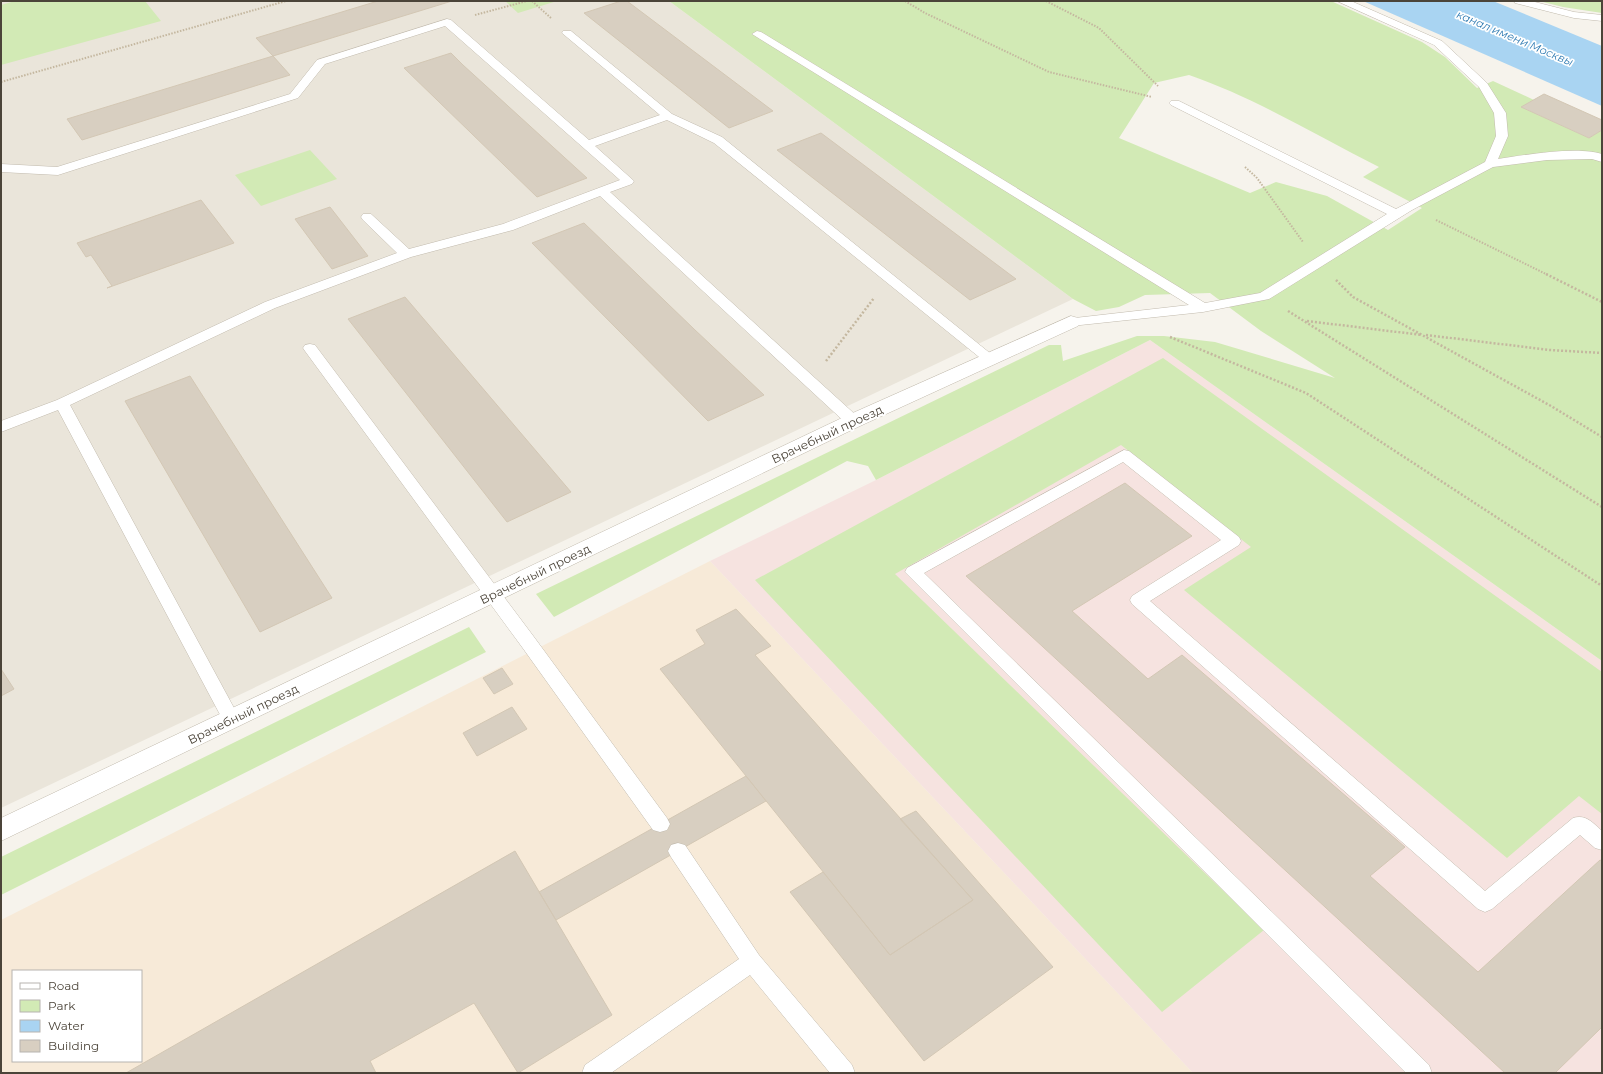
<svg xmlns="http://www.w3.org/2000/svg" width="1603" height="1074" font-family="Montserrat,sans-serif">
  <style>
    .residential { fill: #eae5da }
    .commercial { fill: #f7ead8; fill-rule: evenodd }
    .medical { fill: #f6e3e0 }
    .green { fill: #d2eab5; fill-rule: evenodd }
    .water { fill: #a9d4f2 }
    .building { fill: #d8cfc1; stroke: #d3c7b4 }
    .lines { fill: none; stroke-linecap: round; stroke-linejoin: round }
    .lane-casing { stroke: #c2bbae; stroke-width: 1 }
    .street-casing { stroke: #c2bbae; stroke-width: 1 }
    .path-far1 { stroke: #c4b79f; stroke-width: 2; stroke-dasharray: 1.5 1.5; stroke-linecap: butt }
    .path { stroke: #c4b79f; stroke-width: 2.5; stroke-dasharray: 2 2; stroke-linecap: butt }
    .lane { fill: #fff; fill-rule: evenodd }
    .street { fill: #fff; fill-rule: evenodd }
    .labels { text-anchor: middle; dominant-baseline: central; stroke-width: 3.5; stroke-linejoin: round; paint-order: stroke }
    .far-water-label { font-size: 11px; font-style: italic; fill: #2e7ab2; stroke: #fff }
    .street-label { font-size: 12px; fill: #4b4439; stroke: #fff }
  </style>
  <rect width="100%" height="100%" fill="#f6f3ec"/>
  <!-- residential -->
  <path class="residential" d="M1,1H669L1073,299L1,808Z"/>
  <!-- commercial -->
  <path class="commercial" d="M710,561L1193,1073H1V920ZM13,971H141V1061H13Z"/>
  <!-- medical -->
  <path class="medical" d="M1150,340L1602,661V1073H1193L710,561L876,480Z"/>
  <!-- green -->
  <path class="green" d="M15,1H145L161,21L1,65V5Z
    M505,1H557L518,13Z
    M669,1H1331L1422,42L1445,57L1477,88L1493,81L1534,100L1522,107L1589,138L1602,130V661L1150,340L876,480L868,466L847,461L554,617L536,594L1049,345H1061L1063,361L1137,336H1164L1215,342L1335,378L1261,331L1210,293L1145,295L1119,307L1096,311L1073,299ZM1189,75C1253,97 1318,136 1379,167L1363,177L1422,208L1388,230L1327,196L1276,182L1250,193L1119,138L1154,83Z
    M1539,1H1602V13L1563,7Z
    M310,150L337,179L261,206L235,175Z
    M1163,358L1602,672V814L1579,796L1507,858L1184,590L1251,547L1121,445L895,574L1264,930L1162,1012L755,580Z
    M469,627L486,652L1,895V857Z"/>
  <!-- water -->
  <path class="water" d="M1363,1H1493L1602,46V106Z"/>
  <!-- building -->
  <path class="building" d="M378,1H452L273,56L256,38Z
    M621,1H627L773,111L729,128L584,13Z
    M451,53L463,65L587,178L537,197L404,68Z
    M273,56L290,75L82,140L67,119Z
    M1544,94L1602,120V130L1589,138L1521,107Z
    M821,133L1016,279L970,300L777,150Z
    M201,200L234,243L107,288L112,286L91,255L86,257L77,243Z
    M330,207L368,256L332,269L295,219Z
    M584,223L694,329L764,395L708,421L532,243Z
    M405,297L571,492L507,522L348,319Z
    M190,376L332,598L260,632L125,401Z
    M1125,483L1192,536L1072,611L1148,679L1182,655L1405,847L1370,876L1478,972L1600,860L1602,861V1027L1555,1073H1505L966,576Z
    M736,609L771,646L755,655L973,900L890,955L660,669L705,644L696,630Z
    M502,668L513,684L494,694L483,678Z
    M1,669L14,689L1,696Z
    M512,707L527,729L477,756L463,733Z
    M746,776L766,801L556,920L539,892Z
    M916,811L1053,967L924,1061L790,892L823,872L890,955L973,900L900,819Z
    M515,851L612,1015L518,1073L474,1003L370,1061L376,1073H126Z"/>
  <g class="lines">
    <!-- lane casing -->
    <g class="lane-casing">
      <path id="lane" d="M1337,1H1351L1442,41L1487,83L1506,113L1508,136L1498,159C1525,155 1577,146 1602,154V162L1592,159L1547,160L1493,167L1412,210L1269,299L1203,312L1071,326L1066,325L1064,322L1066,319L1189,305L752,34L757,31L761,32L1205,303L1260,293L1387,214L1171,105L1169,103L1171,101H1179L1396,209L1485,162L1496,136L1494,113L1479,87L1434,45Z
        M1514,1H1531L1574,12L1602,15V21L1574,18L1515,3Z
        M447,19L451,20L589,140L660,115L562,33L563,31H571L672,114L722,137L996,358L994,361H984L714,143L667,120L595,146L634,181L632,184L610,192L858,417L860,421L858,425L853,426L848,425L600,196L513,230L411,257L275,308L70,405L240,719L237,724L231,726L225,724L58,410L1,432V421L57,400L265,302L397,253L363,220L361,217L363,214H371L409,249L503,224L620,180L445,26L325,64L298,98L58,175L1,172V164L57,167L290,94L317,60Z
        M310,344L315,345L534,637L667,818L670,824L667,830L660,832L653,830L522,647L305,351L303,348L305,345Z
        M1124,450L1129,451L1239,537L1241,541L1239,545L1150,601L1485,891L1573,818C1586,814 1593,823 1602,831V850L1595,848L1580,835L1492,909L1485,912L1478,909L1132,604L1130,600L1132,596L1221,540L1123,462L924,573L1429,1065L1432,1073H1406L905,572L907,568Z
        M678,843L685,845L759,955L852,1065L855,1073H830L750,975L611,1073H582L585,1065L739,959L671,857L668,851L671,845Z"/>
    </g>
    <!-- street casing -->
    <g class="street-casing">
      <path id="street" d="M1071,316L1078,318L1080,322L1078,326L860,426L1,841V818L846,416Z"/>
    </g>
    <!-- path-far1 -->
    <path class="path-far1" d="M532,1L552,19
      M905,1L925,13L1049,72L1152,97
      M1046,1L1099,28L1158,86
      M475,15L527,1
      M1,82L286,1
      M1245,167L1257,178L1303,242
      M1436,220L1548,275"/>
    <!-- path -->
    <path class="path" d="M1546,274L1602,302
      M1336,280L1353,297L1551,406L1602,437
      M1288,311L1602,507
      M1307,321L1422,335
      M1426,335L1550,350L1602,353
      M1170,337L1306,393L1602,586
      M826,361L874,298"/>
    <!-- lane -->
    <use href="#lane" class="lane"/>
    <!-- street -->
    <use href="#street" class="street"/>
  </g>
  <g class="labels">
    <!-- far-water labels -->
    <g class="far-water-label">
      <text transform="translate(1515 38) rotate(23)">канал имени Москвы</text>
    </g>
    <!-- street labels -->
    <g class="street-label">
      <text transform="translate(827 434) rotate(-25)">Врачебный проезд</text>
      <text transform="translate(535 574) rotate(-26)">Врачебный проезд</text>
      <text transform="translate(243 714) rotate(-26)">Врачебный проезд</text>
    </g>
  </g>
  <!-- border -->
  <rect width="1603" height="1074" fill="none" stroke="#4b4439" stroke-width="4"/>
  <!-- legend -->
  <rect x="12" y="970" width="130" height="92" fill="#ffffff" stroke="#b7b4b0"/>
  <rect x="20" y="983" width="20" height="6" fill="#ffffff" stroke="#b7b4b0"/>
  <text x="48" y="990" font-size="12" fill="#4b4439">Road</text>
  <rect x="20" y="1000" width="20" height="12" fill="#d2eab5" stroke="#b7b4b0"/>
  <text x="48" y="1010" font-size="12" fill="#4b4439">Park</text>
  <rect x="20" y="1020" width="20" height="12" fill="#a9d4f2" stroke="#b7b4b0"/>
  <text x="48" y="1030" font-size="12" fill="#4b4439">Water</text>
  <rect x="20" y="1040" width="20" height="12" fill="#d8cfc1" stroke="#b7b4b0"/>
  <text x="48" y="1050" font-size="12" fill="#4b4439">Building</text>
</svg>
